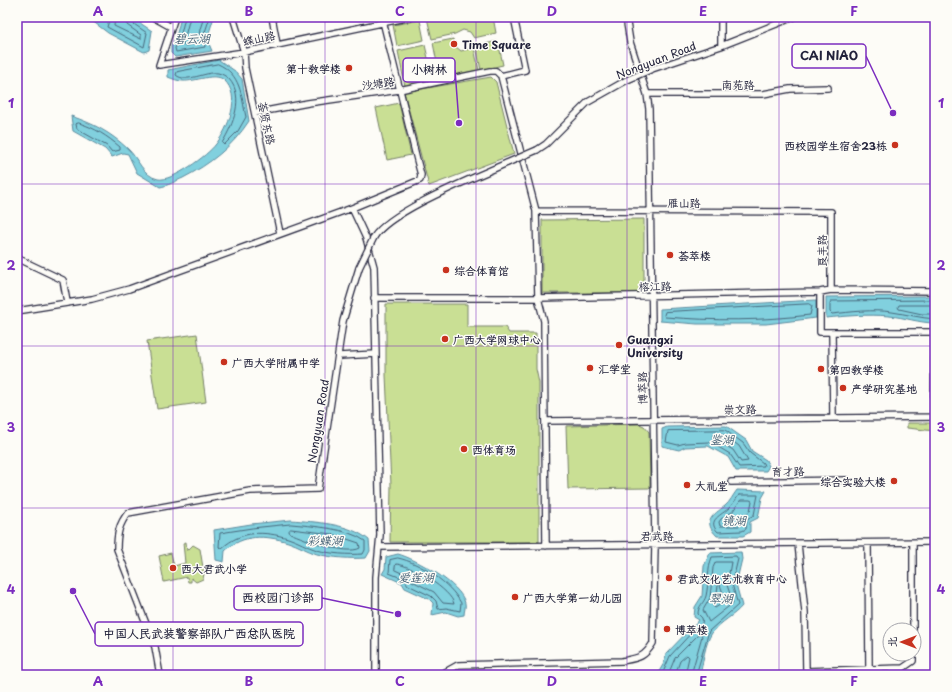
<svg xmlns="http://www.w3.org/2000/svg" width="952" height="692" font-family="'Playpen Sans','LXGW WenKai TC',sans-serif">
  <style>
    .green { fill: #c9df94; stroke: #768068 }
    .water { fill: #81d0de; stroke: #5b8a9d }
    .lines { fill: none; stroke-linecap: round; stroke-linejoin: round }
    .shore { stroke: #48687c; stroke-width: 1 }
    .minor-casing { stroke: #22223b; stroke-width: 8 }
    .minor { stroke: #fdfcf7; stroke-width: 5.5 }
    .minor-bridge-casing { stroke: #22223b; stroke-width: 8; stroke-linecap: butt }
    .minor-bridge { stroke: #fdfcf7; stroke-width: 5.5 }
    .grid { fill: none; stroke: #7b2cbf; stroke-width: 1; stroke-opacity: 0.55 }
    .poi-dot { fill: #c8321e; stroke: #fdfcf7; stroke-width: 1.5 }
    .labels { text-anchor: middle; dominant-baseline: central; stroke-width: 3; stroke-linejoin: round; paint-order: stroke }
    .street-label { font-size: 11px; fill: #22223b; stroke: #fdfcf7 }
    .poi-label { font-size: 11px; font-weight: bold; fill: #22223b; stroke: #fdfcf7; text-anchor: start }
    .water-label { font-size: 12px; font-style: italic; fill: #435f74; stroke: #fdfcf7 }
    .leader { fill: none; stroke: #7b2cbf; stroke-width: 1.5 }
    .callout-dot { fill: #7b2cbf; stroke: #fdfcf7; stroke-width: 1.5 }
    .callout { fill: #fdfcf7; stroke: #7b2cbf; stroke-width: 1.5 }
    .callout-label { font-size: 12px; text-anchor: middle; font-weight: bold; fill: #22223b }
    .neatline { fill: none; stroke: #7b2cbf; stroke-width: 1.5 }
    .grid-label { font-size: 13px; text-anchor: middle; font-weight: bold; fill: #7b2cbf }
  </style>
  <rect width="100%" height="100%" fill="#fdfcf7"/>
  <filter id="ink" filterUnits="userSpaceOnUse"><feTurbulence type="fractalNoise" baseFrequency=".025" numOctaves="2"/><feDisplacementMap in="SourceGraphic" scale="8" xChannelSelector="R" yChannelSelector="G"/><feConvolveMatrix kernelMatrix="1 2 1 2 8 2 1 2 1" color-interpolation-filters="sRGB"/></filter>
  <g filter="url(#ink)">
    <!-- green -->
    <path class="green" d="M433,17H493L496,33L474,38L470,32L463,30L455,34L432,39L427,18Z
      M420,20L424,40L397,46L393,25Z
      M453,39L455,46L461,51L469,49L473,44L479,70L440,78L433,43Z
      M498,41L503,65L481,70L476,46Z
      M425,45L433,80L405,86L398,51Z
      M491,77L496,82L514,154L429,186L404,92Z
      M399,103L411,155L387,160L376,108Z
      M644,219V293H542V220Z
      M386,304H467V327H505L509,333H536V369L539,383V542H390L391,485L386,375Z
      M197,334L206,402L157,409L147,341Z
      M907,423H935V431L907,428Z
      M639,424L644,426L649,432L650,488L568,489L566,426Z
      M186,542L187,551L193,545L200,549L204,574L203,579L196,582L191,578V582H188L187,577L164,582L159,556L171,553L174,566L185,563L183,543Z"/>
    <!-- water -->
    <path class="water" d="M87,17H97L102,20L107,17H131L152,31L149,50L144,52L140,50L108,33Z
      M181,17H214L207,39L212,51L175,57L171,53V47L176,37Z
      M219,60L235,71L242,79L249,121C232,147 210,164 183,178C176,181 167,186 160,187L137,173L128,154L123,153L112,157L105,149L73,131L71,116C94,124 110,132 128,149C138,158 143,176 158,179C172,182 208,155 216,144C228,129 242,96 224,80C215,72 195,82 183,81C178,81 173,79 168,77V70Z
      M935,296V323C919,323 904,317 889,316C867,314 847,316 826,318V297Z
      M816,300V318L766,324H697L660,321V309Z
      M726,426L746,440L752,451L766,460L769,466L766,471H736L728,457L708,446L685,447L679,450L662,446V429L667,427Z
      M737,490L766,491L762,498L758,518L750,522V532L743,536H717C702,521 713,515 725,506C730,502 733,495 737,490Z
      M291,520C315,522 349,523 369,540L370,551L366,558C350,559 333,558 317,554C307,551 298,545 288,542C265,535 243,534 225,551L224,562L216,560L214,530L251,524Z
      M741,552L742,559L736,584L742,606C734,616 721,621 712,633C705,643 703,663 700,675H657L664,663L666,654L692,627L696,624L699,620L694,617L695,607L702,596L704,566L710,553Z
      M398,554C416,559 461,584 465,603C466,607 464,611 464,615L458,616L446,612L432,615L433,603L429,599L405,588L402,583L382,574L385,569L386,557Z"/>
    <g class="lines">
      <!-- shore -->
      <path class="shore" d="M110,17L107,27L144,47L147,33L131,22L130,17
        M115,17L114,26L141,39V35L127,25L125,17
        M185,17L180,38L175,48L176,52L205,47L203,38L210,17
        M190,17L183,44L184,46L198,43L200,29L204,17
        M218,64C241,74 241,95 246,117L238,131L224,145L222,143C233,125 245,97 229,79C226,76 222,74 218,73C206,71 186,84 176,75L177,72Z
        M79,123C95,128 107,136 120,147V150L112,152L107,146L77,129L76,124Z
        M935,300L831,301L830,303V312L832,314C851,312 872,309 892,312C906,314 920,318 935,319
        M809,304L812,306L810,315C762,321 714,321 665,317L664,315L665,312Z
        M935,305H899L898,307L899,309L922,314H935
        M725,430L743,443L750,453L763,463L764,466L739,467L730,454L710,442L685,443L678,445L666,442L668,431Z
        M714,435H724L739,446L748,461L741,462L733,450L713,438Z
        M739,495H758L754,515L747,519L746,529L742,531L718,532C706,520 722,515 729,508C733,504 736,499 739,495Z
        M741,500H750L752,501L750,511L742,517L740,526H720L719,522L721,519L732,512Z
        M291,524C311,526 348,528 365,541V550L363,554C348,555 331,554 317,550C307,547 298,541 288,538C264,531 242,530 222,548L219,547L220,533L252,528Z
        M291,529L332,534L359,543L360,548C347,556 304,539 290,533L289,531Z
        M398,558C421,563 450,583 461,603L460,611L446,608L438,609L436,601L431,596L408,585L404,579L389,573L390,560Z
        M716,562H731L727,585L733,603L709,622L703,610L710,598L713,568Z
        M396,564C410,564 452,591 454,604L443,603L434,592L412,581L406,575L395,570Z
        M720,585L726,601L715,608L713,606L716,599L718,586Z
        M662,675L670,656L694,630C699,628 704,624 702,618L698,614C698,606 704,603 706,596C709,583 707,570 712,557L736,556L738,559L732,584L738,605L709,631L696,675
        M668,675L675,658L700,633L702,636L691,675
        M675,675L680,661L687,655L689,657L685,675"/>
      <!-- minor casing -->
      <g class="minor-casing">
        <path id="minor" d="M153,17L171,27
          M175,17L159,65L244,52L410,17
          M233,17L244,52L245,68L280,233
          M272,17L277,44
          M514,17L525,70L501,76L536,211L538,298L544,321L546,546
          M721,17V46
          M652,69L721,46L794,17
          M647,94H763L790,89L828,88
          M255,113L308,103L399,90L490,71H496L501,76
          M537,150L546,144L588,102L627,80
          M352,208L366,238L374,267L380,535L376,577V675
          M536,211L831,212V290
          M374,237C391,210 476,177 507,163
          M17,258L63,280L67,302
          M820,292V332H935
          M374,298H538L820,292L831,290L935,291
          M17,311L92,299L129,289L352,208L420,180L421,175L417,160L382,17
          M832,332L833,418
          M339,356L376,354
          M934,417L935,332
          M545,421L935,417
          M731,482L846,480
          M868,543L869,669
          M913,543V630
          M798,544L805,612L806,671L903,668L913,661V654
          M379,547L935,542
          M160,675L155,647L117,549C117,534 119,524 128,513L250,491L318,489L343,321L359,268
          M440,675L458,665L622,661C638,658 644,658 653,643L655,545L649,109L647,94L630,42L626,17"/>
      </g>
      <!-- minor -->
      <use href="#minor" class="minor"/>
      <!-- minor-bridge casing -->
      <g class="minor-bridge-casing">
        <path id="minor-bridge" d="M627,80L652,69
          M507,163L537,150
          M359,268L374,237"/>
      </g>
      <!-- minor-bridge -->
      <use href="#minor-bridge" class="minor-bridge"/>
    </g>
  </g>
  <!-- grid -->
  <path class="grid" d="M173,17V675M325,17V675M476,17V675M627,17V675M779,17V675M17,184H935M17,346H935M17,508H935"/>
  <!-- markers -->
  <g class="poi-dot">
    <circle cx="454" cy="44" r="4"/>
    <circle cx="349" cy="68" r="4"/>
    <circle cx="895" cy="145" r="4"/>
    <circle cx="670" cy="255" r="4"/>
    <circle cx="446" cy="270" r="4"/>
    <circle cx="445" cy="339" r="4"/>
    <circle cx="619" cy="345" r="4"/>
    <circle cx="224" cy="362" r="4"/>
    <circle cx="590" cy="368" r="4"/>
    <circle cx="821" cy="369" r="4"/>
    <circle cx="843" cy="388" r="4"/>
    <circle cx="464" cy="449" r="4"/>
    <circle cx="894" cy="481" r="4"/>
    <circle cx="687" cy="485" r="4"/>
    <circle cx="173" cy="568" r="4"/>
    <circle cx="669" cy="578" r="4"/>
    <circle cx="515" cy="597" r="4"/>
    <circle cx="667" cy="629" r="4"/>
  </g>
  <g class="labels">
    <!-- street labels -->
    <g class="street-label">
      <text transform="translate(259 38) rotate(-12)">蝶山路</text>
      <text transform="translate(656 60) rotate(-21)">Nongyuan Road</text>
      <text transform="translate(378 83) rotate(-8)">沙塘路</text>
      <text x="738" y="84">南苑路</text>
      <text transform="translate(267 123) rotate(78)">荟贤东路</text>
      <text x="684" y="202">雁山路</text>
      <text transform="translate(821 251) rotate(-90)">良丰路</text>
      <text transform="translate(655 286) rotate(-1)">榕江路</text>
      <text transform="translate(642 388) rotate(-91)">博萃路</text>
      <text transform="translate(740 409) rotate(-1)">崇文路</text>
      <text transform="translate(318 421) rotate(-81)">Nongyuan Road</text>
      <text transform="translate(788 471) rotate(-1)">育才路</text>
      <text x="657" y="535">君武路</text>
    </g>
    <!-- poi labels -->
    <g class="poi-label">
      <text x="462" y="44">Time Square</text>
      <text x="341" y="68" text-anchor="end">第十教学楼</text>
      <text x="887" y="145" text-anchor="end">西校园学生宿舍23栋</text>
      <text x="678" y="255">荟萃楼</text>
      <text x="454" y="270">综合体育馆</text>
      <text x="453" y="339">广西大学网球中心</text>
      <text x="627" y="339">Guangxi<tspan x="627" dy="13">University</tspan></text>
      <text x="232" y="362">广西大学附属中学</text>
      <text x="598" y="368">汇学堂</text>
      <text x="829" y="369">第四教学楼</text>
      <text x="851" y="388">产学研究基地</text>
      <text x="472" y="449">西体育场</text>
      <text x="886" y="481" text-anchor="end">综合实验大楼</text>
      <text x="695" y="485">大礼堂</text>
      <text x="181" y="568">西大君武小学</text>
      <text x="677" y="578">君武文化艺术教育中心</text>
      <text x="523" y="597">广西大学第一幼儿园</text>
      <text x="675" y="629">博萃楼</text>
    </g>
    <!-- water labels -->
    <g class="water-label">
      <text x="192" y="38">碧云湖</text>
      <text x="722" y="439">鉴湖</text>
      <text x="734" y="520">镜湖</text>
      <text x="325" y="540">彩蝶湖</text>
      <text x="416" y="577">爱莲湖</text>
      <text x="721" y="598">翠湖</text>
    </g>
  </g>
  <!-- callouts -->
  <path class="leader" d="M893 113L866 56M459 123L455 70M398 614L322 598M73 591L95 634"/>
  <g class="callout-dot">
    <circle cx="893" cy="113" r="4"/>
    <circle cx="459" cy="123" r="4"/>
    <circle cx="398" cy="614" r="4"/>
    <circle cx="73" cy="591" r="4"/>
  </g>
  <g class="callout">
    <rect x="792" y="44" width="74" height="24" rx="4"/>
    <rect x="403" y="58" width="52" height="24" rx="4"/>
    <rect x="234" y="586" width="88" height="24" rx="4"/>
    <rect x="95" y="622" width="208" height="24" rx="4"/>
  </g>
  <g class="callout-label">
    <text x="829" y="60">CAI NIAO</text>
    <text x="429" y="74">小树林</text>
    <text x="278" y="602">西校园门诊部</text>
    <text x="199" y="638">中国人民武装警察部队广西总队医院</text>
  </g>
  <!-- margin -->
  <rect width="952" height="692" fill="none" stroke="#fdfcf7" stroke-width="44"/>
  <!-- north arrow -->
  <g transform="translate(902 642) rotate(270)"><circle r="19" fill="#fdfcf7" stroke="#a5a5ac"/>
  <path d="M0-3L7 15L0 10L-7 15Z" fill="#c8321e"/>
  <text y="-6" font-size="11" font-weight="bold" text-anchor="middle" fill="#22223b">北</text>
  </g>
  <rect x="22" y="22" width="908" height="648" class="neatline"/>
  <g class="grid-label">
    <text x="98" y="16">A</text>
    <text x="249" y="16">B</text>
    <text x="400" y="16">C</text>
    <text x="552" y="16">D</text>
    <text x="703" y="16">E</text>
    <text x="854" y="16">F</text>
    <text x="11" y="108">1</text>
    <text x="941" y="108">1</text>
    <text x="11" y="270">2</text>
    <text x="941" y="270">2</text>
    <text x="11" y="432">3</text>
    <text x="941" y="432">3</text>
    <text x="11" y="594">4</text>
    <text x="941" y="594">4</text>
    <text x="98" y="686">A</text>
    <text x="249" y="686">B</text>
    <text x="400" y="686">C</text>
    <text x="552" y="686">D</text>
    <text x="703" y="686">E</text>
    <text x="854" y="686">F</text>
  </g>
</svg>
